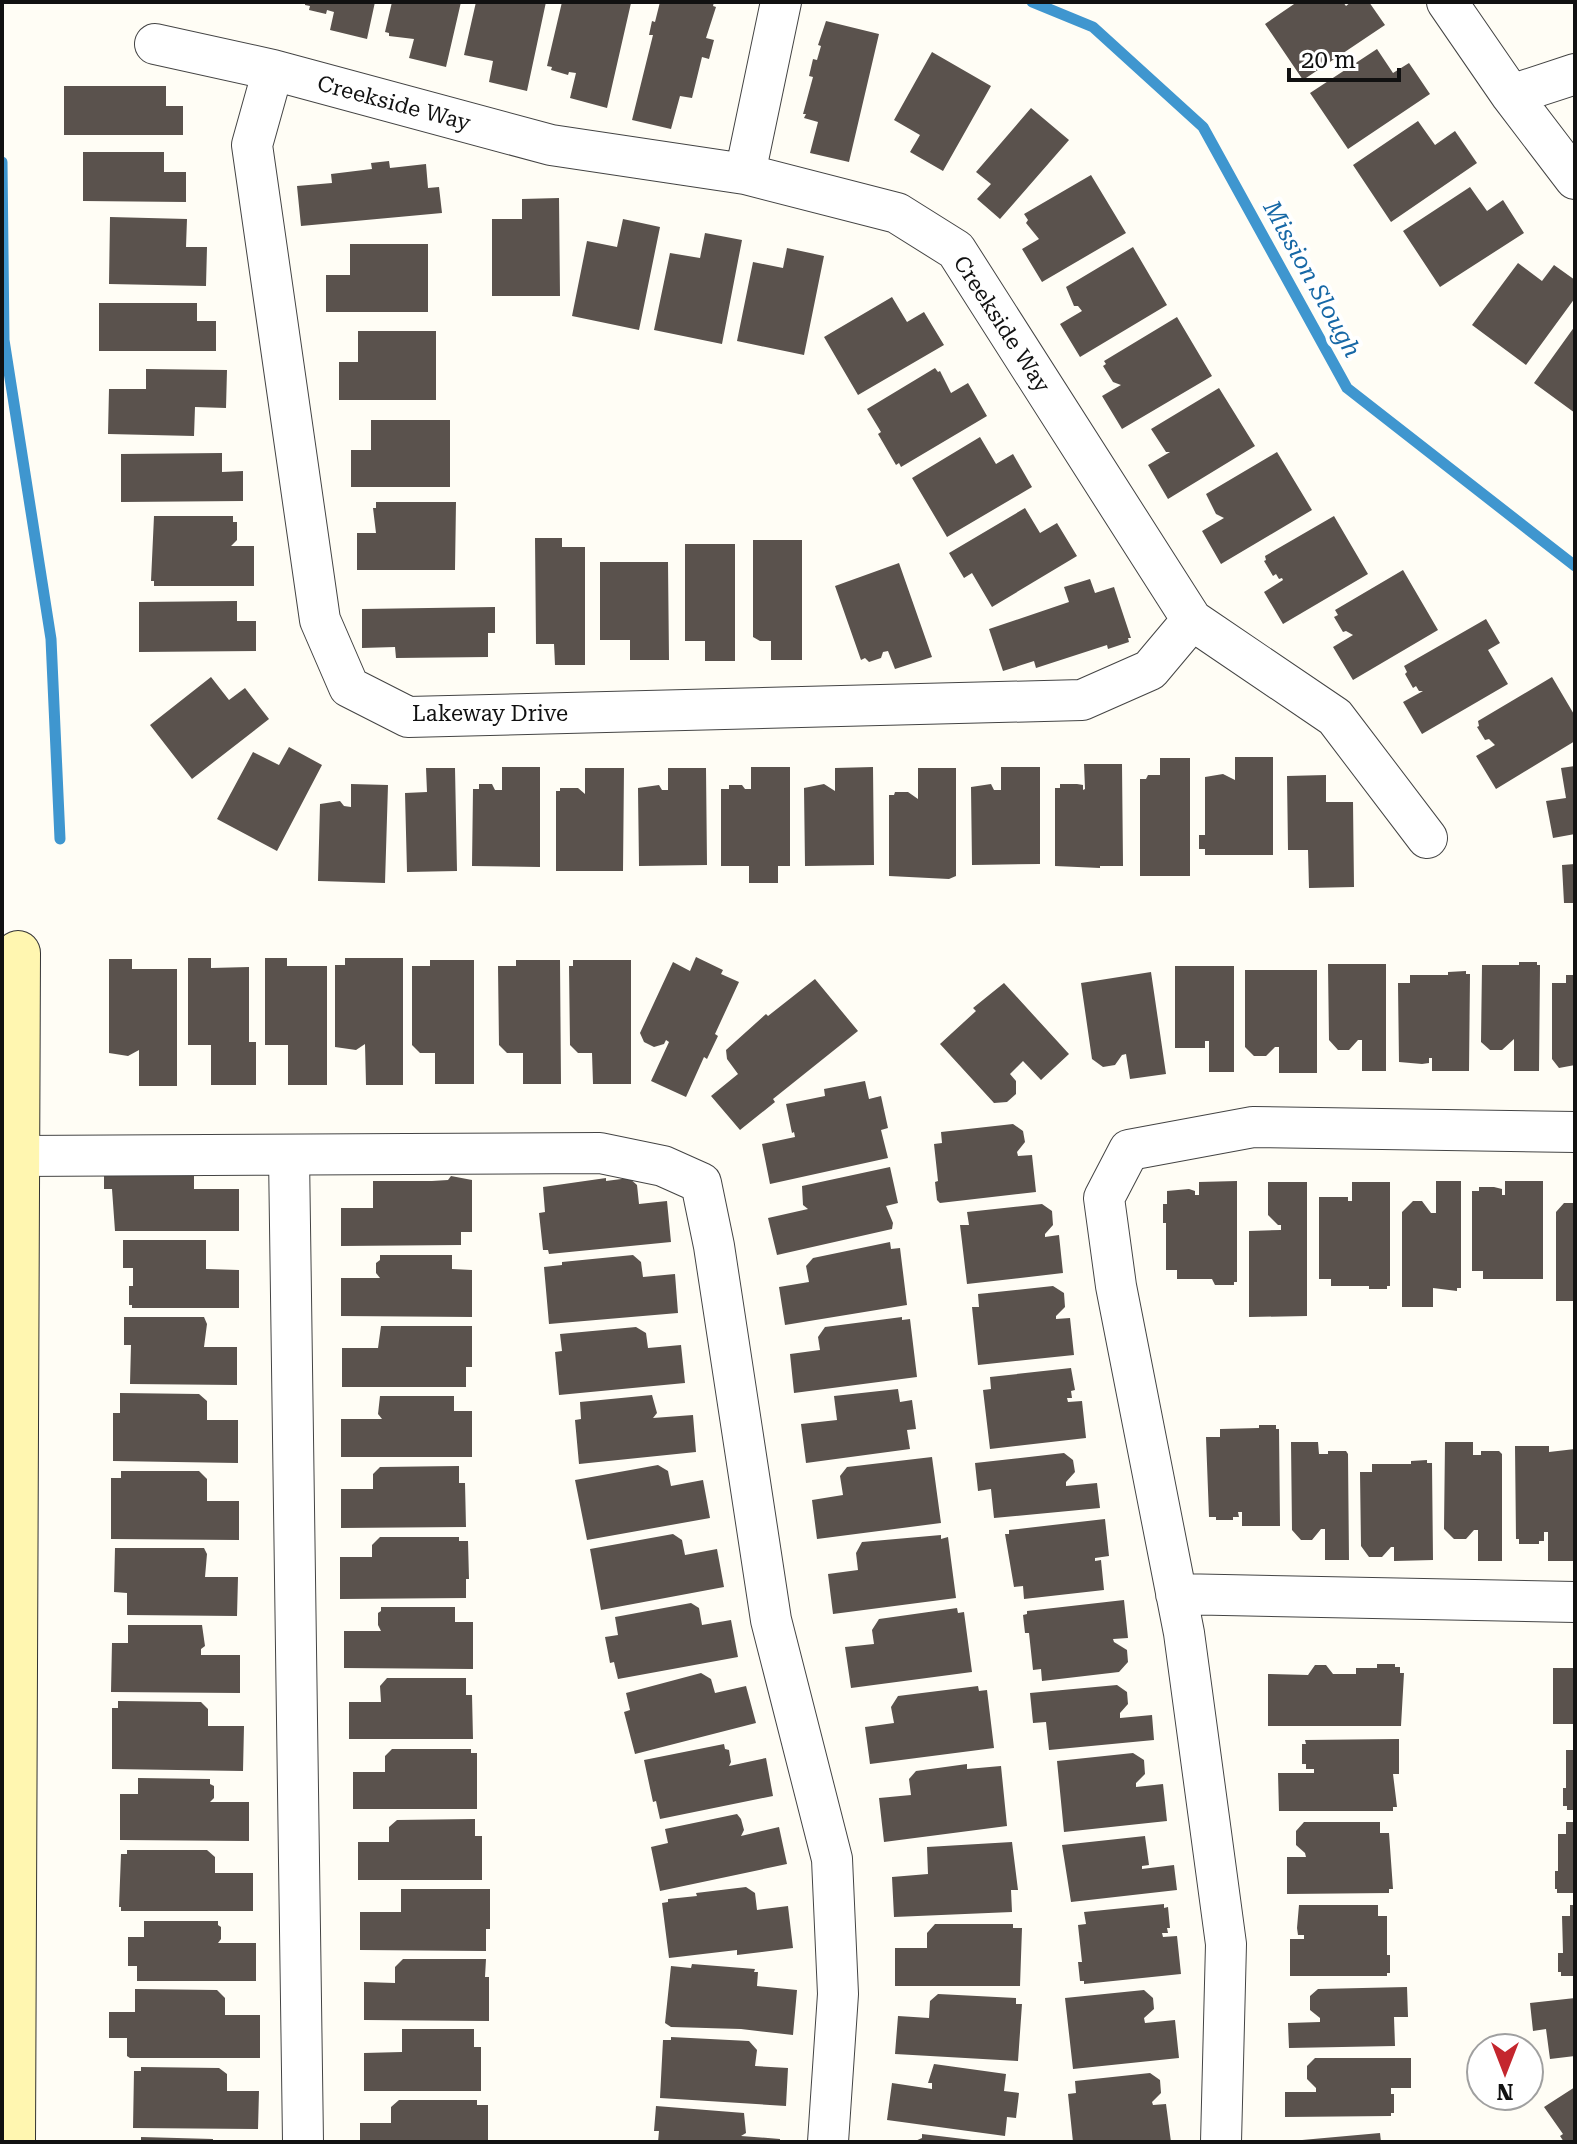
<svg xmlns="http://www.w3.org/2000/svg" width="1577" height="2144" font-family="'Roboto Serif',serif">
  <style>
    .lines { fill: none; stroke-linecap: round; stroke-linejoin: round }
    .stream { stroke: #3f96cf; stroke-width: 11 }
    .building { fill: #5a524d }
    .street-casing { stroke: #444; stroke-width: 42 }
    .secondary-casing { stroke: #333; stroke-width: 46 }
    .street { stroke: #fff; stroke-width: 40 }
    .secondary { stroke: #fff6b0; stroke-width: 44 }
    .labels { text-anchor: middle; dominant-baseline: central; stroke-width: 8; stroke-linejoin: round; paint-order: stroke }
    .street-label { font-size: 22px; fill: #111; stroke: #fff }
    .water-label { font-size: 24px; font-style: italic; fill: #1768a6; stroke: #fff }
  </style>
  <rect width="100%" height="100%" fill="#fffdf5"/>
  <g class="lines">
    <!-- stream -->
    <path class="stream" d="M1032,2L1093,27L1203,127L1347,388L1575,566
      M2,162L4,340L51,639L60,839"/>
  </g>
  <!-- building -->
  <path class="building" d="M305,2H375L367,39L330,30L334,12L327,10L326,14L309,10L310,6L305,5Z
    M392,2H461L446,67L409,58L414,39L389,36V33L385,32Z
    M476,2H546L527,91L489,82L493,61L464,55Z
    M562,2L631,3L607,108L570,98L576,73L569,72L568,75L551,70L552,67L547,66Z
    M660,2H714L713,6L716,7L706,38L714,40L709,59L702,57L692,98L680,96L671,129L632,120L653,35H649L652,21L655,22Z
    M1297,2H1343L1346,6L1351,2H1369L1385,25L1303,80L1265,24Z
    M826,21L879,34L849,162L810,153L818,122L804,118L806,114H803L813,77L809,76L813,59L817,60L821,46L818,45Z
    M1377,49L1393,73L1409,63L1430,94L1348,149L1310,93Z
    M932,52L991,86L943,171L910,152L920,135L894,120Z
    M64,86H166V106H183V135H64Z
    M1031,108L1069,140L1000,219L977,199L991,184L976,172Z
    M1418,121L1435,145L1455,131L1477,163L1391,222L1353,165Z
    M83,152H164V172H186V202L83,201Z
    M389,161L390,168L426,164L428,188L439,187L442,213L301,226L297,186L332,183L331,174L372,169L371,163Z
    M1091,175L1126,233L1042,282L1022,249L1039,239L1026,223L1028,220L1024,214Z
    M1470,187L1487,211L1503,200L1524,233L1440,287L1403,231Z
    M559,198L560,296H492V219H522V199Z
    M110,217L187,219L186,247H207L206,286L109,284Z
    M623,219L660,227L639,330L572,316L587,241L617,247Z
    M705,233L742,240L722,344L654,330L670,253L700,258Z
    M350,244H428V312H326V275H350Z
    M1133,247L1167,305L1080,357L1060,324L1082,311L1078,306H1074L1066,287Z
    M787,248L824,256L804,355L737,341L753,262L783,268Z
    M1518,263L1542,281L1554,265L1575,280V298L1526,365L1472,325Z
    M892,297L907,322L924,312L944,345L858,395L824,337Z
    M99,303H197V321H216V351H99Z
    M1177,317L1212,376L1122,429L1102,396L1121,385L1113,382L1103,366L1106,364L1104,361Z
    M1575,326V413L1534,383Z
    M358,331H436V400H339V362H358Z
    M935,368L938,372L940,371L951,393L968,383L987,416L901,467L899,463L896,465L878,434L881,432L867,409Z
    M146,369L227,370L226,408L195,407L194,436L108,434L109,389H146Z
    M1219,388L1255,446L1168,499L1148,465L1170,452H1166L1151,429Z
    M371,420H450V487H351V450H371Z
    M980,437L996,464L1013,454L1032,487L947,537L912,478Z
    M1277,452L1312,510L1221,564L1202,531L1224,518L1216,514L1206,494Z
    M222,453V472L243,471V501L121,502V454Z
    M376,502H456L455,570H357V533H376L373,508H376Z
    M1025,508L1040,533L1057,523L1077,556L992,607L972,573L964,578L949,553Z
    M154,516H233V522H237V540L231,546H254V586H154V581H151Z
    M1334,516L1368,574L1283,624L1264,592L1283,580L1282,578L1279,579L1276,574L1273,576L1264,561L1266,560L1265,556Z
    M535,538H562V547H585V665H555L554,644H536Z
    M753,540H802V660H771V641H760L753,637Z
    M685,544H735V661H705V641H685Z
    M600,562H668L669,660H630V640H600Z
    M899,563L932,657L895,669L888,651L883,652L881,658L869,662L865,658L861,660L835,586Z
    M1403,570L1438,630L1353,680L1333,647L1353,635L1346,631L1343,632L1334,617L1338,615L1335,610Z
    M1090,579L1095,593L1114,587L1131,638H1128L1129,642L1108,649L1107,645L1036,668L1034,661L1003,671L989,629L1069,602L1064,587Z
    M237,601V621H256V651L139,652V602Z
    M495,607V633H488V657L396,658L395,647L362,648V609Z
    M1486,619L1500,643L1488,650L1508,684L1422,734L1403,702L1423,691H1419L1416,686L1413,688L1405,674L1407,672L1404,666Z
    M211,677L229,700L245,688L269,719L192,779L150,725Z
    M1552,677L1575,716V741L1496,789L1476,756L1495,745L1489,739L1485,740L1477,727L1479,726L1478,721Z
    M289,747L322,765L277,851L217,819L253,752L279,765Z
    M1235,757H1273V855H1205V849H1199V835H1205V777L1223,774L1235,780Z
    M1160,758H1190V876H1140V779H1146L1148,775H1160Z
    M1084,764H1122L1123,866H1100V868L1055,866V788H1060V784H1077L1083,785V790L1085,789Z
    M1575,766V834L1553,838L1546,801L1566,798L1561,768Z
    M502,767H540V867L472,866L473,789H479V784H492L495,790H502Z
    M751,767H790V866H778V883H749V866H721V789H729V785H742L745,789H751Z
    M873,767L874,865L805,866L804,788L824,784L835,791V768Z
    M1001,767H1040V864L972,865L971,787L991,784L994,790H1001Z
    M426,768H455L457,871L407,872L405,793L427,792Z
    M585,768H624L623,871H556V791H560V788H578L585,794Z
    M668,768H706L707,865L639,866L638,788L659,785L662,790H668Z
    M918,768H956V876L949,879L889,876V795H894L895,792H908L918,799Z
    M1326,775V802H1353L1354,887L1309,888L1308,850H1288L1287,776Z
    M351,784L388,785L385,883L318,881L320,804L340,801L344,806L351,807Z
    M1575,864V903H1564L1562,865Z
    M696,957L723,970L721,974L739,982L715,1034L718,1036L707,1059L704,1057L686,1097L651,1081L669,1042L666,1040L664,1044L654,1047L644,1042L640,1033L673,962L690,971Z
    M188,958H211V968L249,967V1042H256V1085H211V1045H188Z
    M265,958H287V966H327V1085H288V1045H265Z
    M345,958H403V1085H366L365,1044L356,1050L335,1047V965H345Z
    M109,959H132V969H177V1086H139V1050L128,1056L109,1053Z
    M430,960H474V1084H435V1053H420L412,1045V966H430Z
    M516,960H560L561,1084H523V1053H507L499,1045L498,966H516Z
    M573,960H631V1084H593L592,1053H578L570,1045L569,966H573Z
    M1519,962H1537V965H1540L1539,1071H1514V1039L1502,1050H1490L1481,1042L1482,965H1519Z
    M1328,964H1386V1071H1362V1040H1358L1349,1050H1338L1329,1040Z
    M1175,966H1234V1072H1209V1041H1205V1048H1175Z
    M1245,970H1317V1073H1279V1047H1275L1266,1056H1254L1245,1047Z
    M1466,971V974H1470L1469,1071H1432V1058H1429V1063L1422,1064L1399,1062L1398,983H1410V975H1448V972Z
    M1151,972L1166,1074L1130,1079L1126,1054L1122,1055L1115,1065L1103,1067L1092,1059L1081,983Z
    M1566,975H1575V1065L1559,1068L1552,1059V983H1566Z
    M815,979L858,1031L773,1099L775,1102L740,1130L711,1096L738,1074L727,1059L726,1050L766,1014L768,1016Z
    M1004,983L1069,1054L1041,1080L1023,1061L1010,1074L1016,1081V1094L1007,1102L994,1103L940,1044L976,1011L973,1008Z
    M865,1081L869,1099L881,1096L888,1128L881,1130L888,1158L770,1184L762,1144L795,1137L794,1132L792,1133L786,1104L825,1096L824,1089Z
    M1013,1124L1023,1131L1025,1142L1017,1152L1018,1156L1032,1155L1036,1192L940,1203L937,1200L935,1182L938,1181L934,1144L942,1143L941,1132Z
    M104,1162L194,1170V1189H239V1231H115L112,1189H104Z
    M890,1167L898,1203L886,1206L893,1223L892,1229L777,1255L768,1218L808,1209L803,1205L802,1186Z
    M451,1176L472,1180V1232H461V1245L341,1246V1208H373V1181H432L448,1180Z
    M606,1178V1181L629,1178L637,1185L639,1204L667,1201L671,1242L549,1254L548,1250H543L539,1213L545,1212L543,1187Z
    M1237,1181V1282H1234V1285H1215L1212,1279H1177V1270H1166V1223H1163V1204H1167V1191L1189,1189L1195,1191V1195H1199V1182Z
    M1436,1181H1461V1288H1457V1291L1433,1288V1307H1402V1212L1413,1201H1422L1431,1213H1436Z
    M1505,1181H1543V1279H1483V1271H1472V1191H1479V1187H1494L1502,1189V1195H1505Z
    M1268,1182H1307V1316L1249,1317V1231L1281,1230V1225H1278L1268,1215Z
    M1352,1182H1390V1286H1387V1289H1369V1286H1331V1279H1319V1197H1348V1201H1352Z
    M1564,1203H1575V1301H1556V1212Z
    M1042,1204L1052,1211L1053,1225L1045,1234V1237L1059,1235L1063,1273L967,1284L960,1225H969L967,1212Z
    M123,1240H206V1269L239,1270V1308H132V1305H129V1286H133V1268H123Z
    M890,1242L891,1249L900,1248L907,1305L785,1325L779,1287L809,1282L806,1266L813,1258Z
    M380,1255H452V1269L472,1270V1317L341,1316V1278H380L376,1273V1263L380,1260Z
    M633,1255L641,1262L643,1277L675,1274L678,1313L549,1324L544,1267L562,1265V1262Z
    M1053,1286L1064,1293L1065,1307L1056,1316V1319L1070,1318L1074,1355L978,1365L972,1307H979L978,1294Z
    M124,1317H204L207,1324L204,1347H237V1385L130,1384L131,1345H124Z
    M902,1317V1320L910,1319L917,1377L794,1393L790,1354L820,1350L818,1337L825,1327Z
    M381,1326H472V1367H466V1387H342V1348H378Z
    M636,1327L646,1333L648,1348L681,1345L685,1383L559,1395L555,1352L562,1351L560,1334Z
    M1071,1368L1075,1390L1071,1391L1072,1398H1067L1068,1402L1082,1401L1086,1438L990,1449L983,1390L991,1389L990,1377Z
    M898,1389L900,1402L912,1400L916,1429L907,1430L910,1449L806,1463L801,1424L837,1420L834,1396Z
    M120,1393L199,1394L207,1401V1420H238V1463L113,1461V1413H120Z
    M652,1395L657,1413L653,1418L693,1415L696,1452L579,1464L575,1420L581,1419L580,1402Z
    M380,1396H454V1411H472V1457H341V1419H382L378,1414Z
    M1259,1425H1276V1429H1279L1280,1526H1242V1512H1238L1239,1517H1233V1520H1216V1517H1209L1206,1437H1220V1429L1259,1428Z
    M1291,1442H1318L1319,1454H1328V1451H1346L1348,1454L1349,1560H1325V1529H1321L1312,1540H1301L1292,1530Z
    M1445,1442H1473V1455H1481V1451H1499L1502,1454V1561H1478V1530H1474L1466,1539H1454L1444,1529Z
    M1515,1446H1549V1452L1575,1449V1561H1548V1532H1544V1541H1539V1544H1519V1539H1516Z
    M1064,1453L1073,1460L1075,1472L1066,1482V1486L1097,1483L1100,1508L994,1518L991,1489L978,1491L975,1463Z
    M932,1457L941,1523L817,1539L812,1500L843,1495L840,1476L847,1467Z
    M1427,1460V1463H1432L1433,1560L1394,1561V1547H1391L1382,1557H1369L1361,1546L1360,1472H1372V1464H1411V1461Z
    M658,1465L668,1471L671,1486L703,1480L710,1518L587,1540L575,1480Z
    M459,1466V1483H465L466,1527L341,1528V1489H373V1474L380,1467Z
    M121,1471H199L207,1479V1501H239V1540L111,1539V1478H121Z
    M1105,1519L1109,1556L1095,1558V1561L1101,1560L1104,1590L1024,1599L1023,1586L1014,1587L1005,1534H1009V1530Z
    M673,1534L682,1540L685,1555L717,1549L724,1587L601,1610L590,1549Z
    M941,1535V1539L948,1537L956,1598L833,1614L828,1574L858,1570L856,1553L862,1542Z
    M380,1537H459V1541H468L469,1579H466V1598L340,1599V1557H372V1545Z
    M115,1548H204L207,1554L205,1577H238L237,1616L127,1615V1593L114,1592Z
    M1124,1600L1128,1638L1113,1639L1114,1642L1127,1650L1128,1662L1119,1672L1042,1681L1041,1669L1033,1670L1029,1633H1025L1023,1615L1027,1614V1611Z
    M691,1603L699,1608L702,1625L731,1620L738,1657L618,1679L614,1662L610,1663L605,1637L618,1635L615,1617Z
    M381,1607H455V1622H473V1669L344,1668V1631H381L378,1625V1613L381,1611Z
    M957,1608L958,1613L964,1612L972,1672L851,1688L845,1647L874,1644L872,1630L879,1619Z
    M128,1625H202L205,1646L201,1649V1655H240V1693L111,1692L112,1643H128Z
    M1377,1664H1395V1667H1400V1673H1404L1401,1726H1268V1674L1308,1675L1315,1665H1326L1333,1674H1356V1668H1377Z
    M1553,1668H1575V1724H1553Z
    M701,1673L711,1679L715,1693L746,1686L756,1723L635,1754L624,1712L630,1710L626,1693Z
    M387,1678H466V1695H472L473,1739H349V1702H381L380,1686Z
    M1117,1685L1127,1692L1128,1704L1120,1713V1718L1152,1715L1154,1740L1049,1750L1046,1722L1033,1723L1030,1693Z
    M978,1686L979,1691L987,1690L994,1748L870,1764L865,1727L894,1723L891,1707L898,1696Z
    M118,1701L201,1702L208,1709V1726H244L243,1771L112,1769V1708H118Z
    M1399,1739V1774H1393L1397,1807H1393V1811H1279L1278,1773H1314V1769H1306V1764H1302V1744H1306L1305,1740Z
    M724,1744L725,1749L729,1750L731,1762L729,1766L766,1758L773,1796L660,1819L656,1801L653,1802L644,1760Z
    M392,1749H471V1753H477V1809H353V1772H385V1756Z
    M1566,1750H1575V1810H1567V1806H1563V1788H1566Z
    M1133,1753L1144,1760L1145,1774L1136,1783V1787L1163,1784L1167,1821L1064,1832L1057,1761Z
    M967,1764V1769L1001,1766L1007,1826L884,1842L879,1798L911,1795L909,1779L916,1771Z
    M138,1778L210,1779V1784L214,1786V1798L210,1802H249V1841L120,1840V1794H138Z
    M737,1814L741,1819L744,1830L741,1836L779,1827L787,1864L660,1891L651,1847L668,1843L665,1829Z
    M475,1819V1836H482V1880H358V1842H389V1827L397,1820Z
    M1304,1822H1380V1833H1389L1393,1889H1389V1893L1287,1894V1857H1306L1305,1853L1296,1845V1831Z
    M1566,1822H1575V1893H1557V1889H1555V1871H1558V1834H1566Z
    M1145,1836L1149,1865L1142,1866V1869L1174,1865L1177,1890L1071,1902L1062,1845Z
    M1012,1842L1018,1890H1011L1012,1912L894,1917L892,1877L928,1874L927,1847Z
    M127,1850H207L215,1857V1873H253V1911H121V1907H119L121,1854H127Z
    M746,1887L755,1893L757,1910L788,1906L793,1948L737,1955V1950L669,1958L662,1903L668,1902V1899L697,1896L696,1893Z
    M401,1889H490V1929H486V1951L360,1950V1912H401Z
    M1164,1904V1908L1168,1907L1170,1928H1167L1168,1933H1162L1163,1937L1177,1936L1181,1974L1084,1984V1981H1080L1078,1962H1082L1078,1925L1086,1924L1084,1912Z
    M1299,1905H1378V1916H1387V1955H1390V1973H1387V1976H1290V1939H1304V1935H1298L1297,1928Z
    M1570,1905H1575V1976H1561V1972H1558V1953H1563L1562,1916H1570Z
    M144,1921H218V1925L221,1927V1939L218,1943H256V1981H137V1966H128V1937H144Z
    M935,1924H1013V1928H1022L1020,1986H895V1948H927V1933Z
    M403,1959H486L485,1977H489V2021L364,2020V1982L395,1983V1967Z
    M692,1964L755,1969L754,1972H758L757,1986L797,1990L793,2035L741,2029L671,2027L665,2023L671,1966L691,1968Z
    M1407,1987L1408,2017H1394L1395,2046L1289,2048L1288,2023L1320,2022V2018L1310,2010V1996L1318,1989Z
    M135,1989L217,1990L225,1998V2015H260V2058H130L127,2056V2038H109V2012H135Z
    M1144,1990L1153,1998L1154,2009L1144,2018L1145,2023L1175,2020L1179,2058L1073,2069L1065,1998Z
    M938,1994L1016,1998V2004H1022L1018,2061L895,2054L898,2016L929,2018L930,2001Z
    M1575,1998V2056L1550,2059L1546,2029L1533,2031L1530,2003Z
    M402,2029H474V2047H481V2091H364V2053L402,2052Z
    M671,2037L749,2041L757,2050L755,2066L788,2068L786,2106L660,2098L663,2040H671Z
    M1315,2058H1411V2088H1391V2094H1394V2113H1391V2116L1285,2117V2092H1316V2088L1307,2079V2066Z
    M934,2064L1006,2074L1004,2091L1019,2093L1016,2118L1007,2117L1005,2136L887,2120L892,2083L932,2089V2083H928Z
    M141,2067L219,2068L227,2074V2091H259L258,2129L133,2128L134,2071H141Z
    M1150,2073L1160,2080L1161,2093L1152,2102L1153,2105L1166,2104L1171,2142H1073L1068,2094L1076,2093L1075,2081Z
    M1575,2087V2142H1564L1560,2136L1563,2134L1544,2107Z
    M399,2100H477V2105H488V2142H360V2123H391V2107Z
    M656,2106L744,2113L746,2133L741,2136L780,2139V2142H658L659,2131H654Z
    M1380,2133L1381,2142H1302V2140Z
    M922,2134L972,2140V2142H913L922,2138Z
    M141,2137L213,2139V2142H141Z"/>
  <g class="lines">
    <!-- street casing -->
    <g class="street-casing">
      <path id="street" d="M1447,2L1511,95L1575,179
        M155,44L273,70L551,145L745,174L897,213L956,250L1192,620L1335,717L1427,838
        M273,70L252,145L320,620L349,687L408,717L1082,700L1150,670L1192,620
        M1511,95L1575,74
        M745,174L781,2
        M289,1155L303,2142
        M17,1156L600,1153L663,1166L701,1183L714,1246L771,1620L832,1859L838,1994L828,2142
        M1176,1594L1575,1602
        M1221,2142L1226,1944L1184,1633L1116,1286L1104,1198L1129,1150L1253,1127L1575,1132"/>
    </g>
    <!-- secondary casing -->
    <g class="secondary-casing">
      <path id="secondary" d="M13,2142L18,953"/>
    </g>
    <!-- street -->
    <use href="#street" class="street"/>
    <!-- secondary -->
    <use href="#secondary" class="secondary"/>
  </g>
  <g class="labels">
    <!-- street labels -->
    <g class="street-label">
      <text transform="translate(394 103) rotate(15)">Creekside Way</text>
      <text transform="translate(1002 324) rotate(57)">Creekside Way</text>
      <text x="490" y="713">Lakeway Drive</text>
    </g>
    <!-- water labels -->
    <g class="water-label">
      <text transform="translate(1312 279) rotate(61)">Mission Slough</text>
    </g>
  </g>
  <!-- border -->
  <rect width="1577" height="2144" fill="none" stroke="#111111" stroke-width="8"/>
  <!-- north arrow -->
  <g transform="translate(1505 2072) rotate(180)"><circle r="38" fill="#ffffff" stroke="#a0a0a0" stroke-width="2"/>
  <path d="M0-6L14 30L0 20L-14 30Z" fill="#c4262e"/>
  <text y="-12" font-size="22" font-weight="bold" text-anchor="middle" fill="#111111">N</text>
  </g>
  <!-- scale -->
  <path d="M1289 68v12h110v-12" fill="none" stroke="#111111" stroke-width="4"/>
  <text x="1301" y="68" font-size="24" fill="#111111" stroke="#ffffff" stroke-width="6" paint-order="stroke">20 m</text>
</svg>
